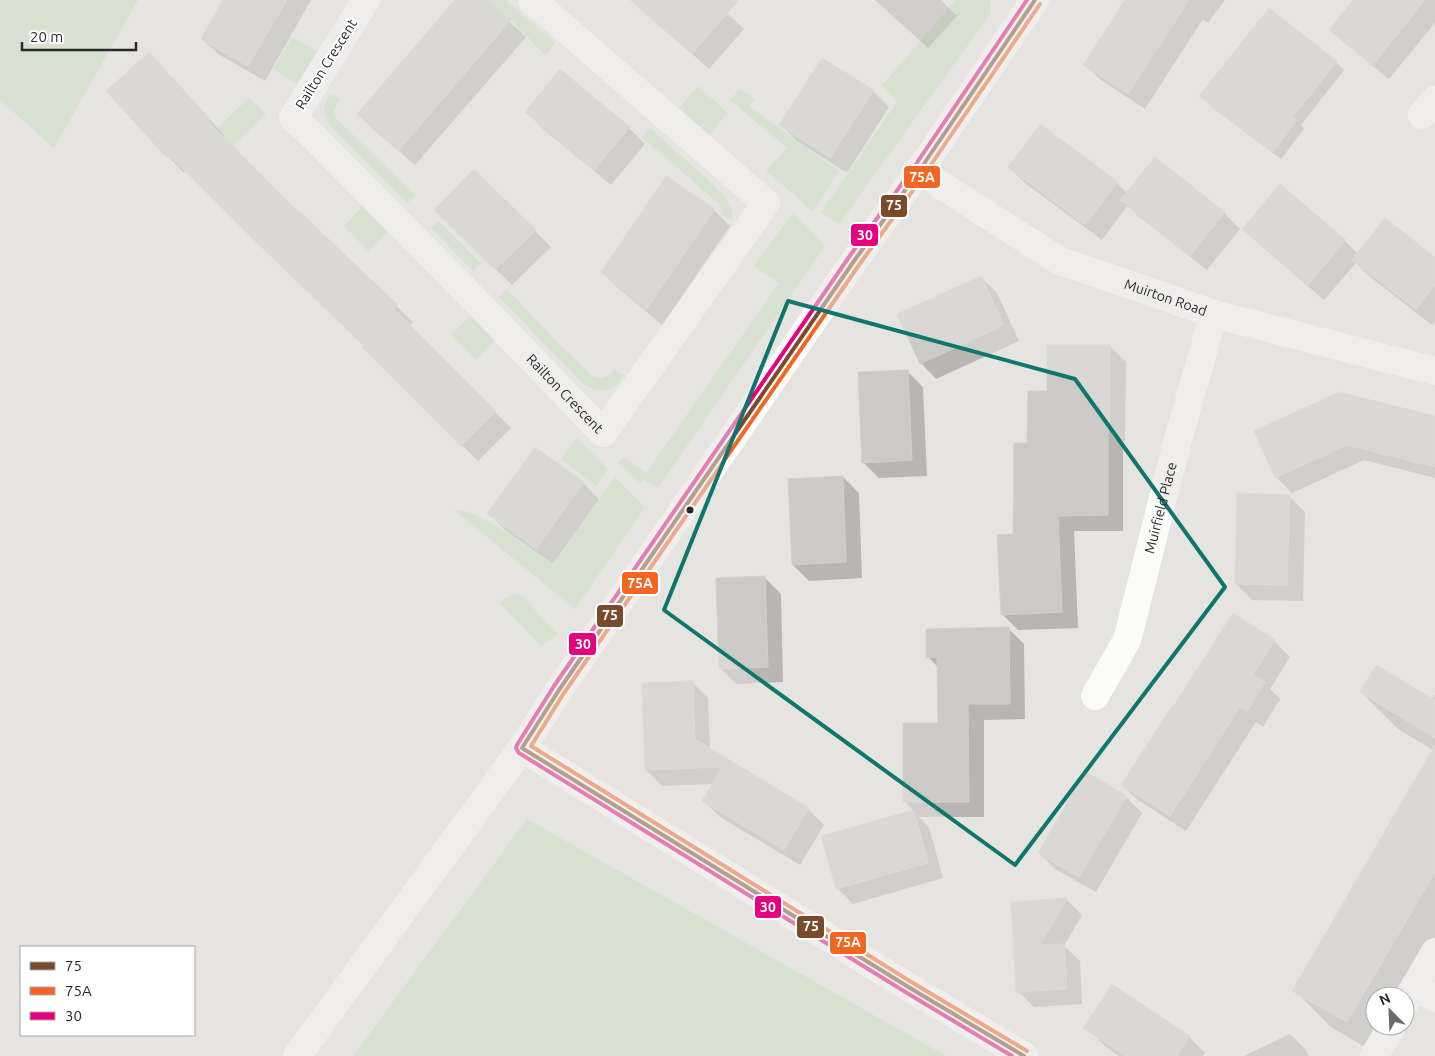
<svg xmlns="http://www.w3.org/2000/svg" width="1435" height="1056" font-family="Ubuntu,sans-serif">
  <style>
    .green { fill: #c6debc }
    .shadow { fill: #0003 }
    .building { fill: #cbcac7; stroke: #d1d0cc }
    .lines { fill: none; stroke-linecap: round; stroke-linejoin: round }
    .minor { stroke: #fbfbfa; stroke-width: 28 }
    .secondary { stroke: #fbfbfa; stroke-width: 28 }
    .bus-1-casing { stroke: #fff; stroke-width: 8 }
    .bus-2-casing { stroke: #fff; stroke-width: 8 }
    .bus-3-casing { stroke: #fff; stroke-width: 8 }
    .bus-1 { stroke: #7a4b2a; stroke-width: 4 }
    .bus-2 { stroke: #f26522; stroke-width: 4 }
    .bus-3 { stroke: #e5007d; stroke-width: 4 }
    .marked { fill: none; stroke: #0f766e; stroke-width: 4; stroke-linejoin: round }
    .bus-dot { fill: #292929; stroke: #fff; stroke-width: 2 }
    .labels { text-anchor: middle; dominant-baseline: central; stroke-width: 4; stroke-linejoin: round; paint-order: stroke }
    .street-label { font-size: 14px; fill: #292929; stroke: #fff }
    .line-badge { stroke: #fff; stroke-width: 2 }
    .badge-label { font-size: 14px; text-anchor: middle; font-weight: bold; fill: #fff }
  </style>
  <rect width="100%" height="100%" fill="#e6e4e0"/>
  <!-- green -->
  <path class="green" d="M0,0H138L54,148L0,100Z
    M488,0H506L555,43L546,56L511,20Z
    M956,0H990L991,13L839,224L821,212L897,102L882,85Z
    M292,37L317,51L297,84L273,69Z
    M698,86L728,113L709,135L679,108Z
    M740,89L755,99L749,106L839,171L813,211L766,171L787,148L730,100Z
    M330,94L340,99L334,110L335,117L415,195L407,204L332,128C322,113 322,109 330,94Z
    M249,98L266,114L233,146L216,129Z
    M650,128L719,190C727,199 734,208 732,220L720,214L722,210L719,204L642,137Z
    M364,205L389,231L368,251L344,226Z
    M793,212L825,246L658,488L644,479L639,484L618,463L623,457L646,473L779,283L754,266Z
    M439,221L481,264L473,271L431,228Z
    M507,289L555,340L591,375C601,380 607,378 614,370L624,375C613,393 601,393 584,385L499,297Z
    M472,314L497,338L476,360L451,335Z
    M577,438L608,469L596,486L561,459Z
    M615,477L645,507L575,609L454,510C482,509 528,549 553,565Z
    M514,594L523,597L558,634L541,646L499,603L504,599Z
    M527,819L946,1056H353Z"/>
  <!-- shadow -->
  <path class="shadow" d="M224,0H311L265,81L218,54L202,39Z
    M456,0H486L526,37L415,165L374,130L358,114Z
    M632,0H713L744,29L709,69Z
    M875,0H941L957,16L928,48Z
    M1127,0H1225L1208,23L1203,19L1145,109L1101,80L1085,65Z
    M1355,0H1435V23L1389,79L1347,45L1331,30Z
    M1270,9L1336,62L1344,70L1301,125L1304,129L1281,159L1208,104L1201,96Z
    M164,70L225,136L223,138L296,212L297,211L413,322L409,326L511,428L478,461L364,347L365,346L186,171L184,173L107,91Z
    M561,71L629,128L645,144L611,185L542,128L527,112Z
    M873,91L889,107L847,173L797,141L781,125Z
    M1155,158L1224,213L1240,229L1207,270L1138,216L1128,205L1102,240L1025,183L1009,167L1117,183L1127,193Z
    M474,171L551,247L512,285L436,210Z
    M714,210L730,226L662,325L618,288L602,272Z
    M1244,229L1345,241L1358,254L1435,258V321L1432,325L1369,276L1356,263L1324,300L1260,245Z
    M981,277L997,293L1019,341L936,379L921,363Z
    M1110,346L1126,362L1125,441H1123V531H1074L1078,628L1018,630L1002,614L1029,444L1048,392Z
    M907,371L923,387L927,476L879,478L863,462Z
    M1435,417V478L1364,460L1292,493L1276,477L1255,432Z
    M843,477L859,493L862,578L809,581L793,565Z
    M583,483L599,499L553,564L505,530L489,514Z
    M1289,496L1305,512L1303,601L1252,600L1236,584Z
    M765,578L781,594L783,682L736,684L720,668Z
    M1233,615L1274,641L1290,657L1270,689L1280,699L1263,727L1256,722L1186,831L1138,800L1122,785L1173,709Z
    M1008,628L1024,644L1025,719L984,720V817H919L929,827L943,878L853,904L837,888L914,811L904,801L939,724L938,667L928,657Z
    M692,682L708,698L710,750L808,809L824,825L800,865L720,817L704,801L714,784L662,786L646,770Z
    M1361,692L1432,700L1435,694V971L1405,1022V996H1375V1026H1403L1380,1056L1331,1027L1294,990L1433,750L1398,729Z
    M1085,773L1126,797L1142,813L1096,892L1055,869L1039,853Z
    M1067,900L1082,915L1064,946L1080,961L1082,1004L1034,1007L1018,991L1012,903Z
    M1090,1031L1189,1037L1205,1053L1203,1056H1119L1106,1047Z
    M1290,1034L1306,1050L1309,1056H1244Z"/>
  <!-- building -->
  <path class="building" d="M223,0H287L248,66L201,39Z
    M455,0H488L511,20L399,150L357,114Z
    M630,0H739L692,54Z
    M1125,0H1189L1128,94L1083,65Z
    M1353,0H1425L1373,65L1329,30Z
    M1269,8L1337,61L1293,117L1297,120L1273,152L1199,96Z
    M149,52L210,119L208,121L296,210L297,209L398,305L394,309L496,411L461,446L362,347L364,346L254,240L170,156L167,158L106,91Z
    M822,58L874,90L830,158L779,125Z
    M560,69L630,127L594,170L525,112Z
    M1040,124L1118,182L1085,225L1008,167Z
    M1155,157L1225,212L1190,256L1120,200Z
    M474,169L536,230L495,270L434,210Z
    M666,176L715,209L646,310L601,272Z
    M1280,184L1346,240L1308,285L1242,229Z
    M1385,218L1435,257V285L1416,310L1352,260Z
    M981,276L1004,325L920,364L897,314Z
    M1047,345H1110V426H1108V515L1058,516L1062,612L1001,615L997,535L1013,534L1014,443H1027L1028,391H1047Z
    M908,370L912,460L862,463L858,372Z
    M1339,392L1435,416V467L1347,445L1275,478L1254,431Z
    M535,447L584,482L536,549L487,514Z
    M843,476L846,562L792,565L788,479Z
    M1237,493L1290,495L1287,585L1235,584Z
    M765,576L768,667L719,669L716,578Z
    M1233,613L1275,640L1253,675L1265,682L1247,712L1240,707L1170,816L1121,785L1172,706L1173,707Z
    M1009,627L1010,704H968L969,802H903V723H938L937,657L926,658V629Z
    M1376,665L1435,700V738L1360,692Z
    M693,681L695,739L809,808L784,850L702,801L722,767L645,770L642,683Z
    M1435,745V872L1347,1022L1292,991Z
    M1085,771L1127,796L1079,877L1038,853Z
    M914,810L928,863L836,889L821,836Z
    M1067,898L1040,945L1064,944L1067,989L1016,992L1011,902Z
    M1112,984L1190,1036L1177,1056H1125L1083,1028Z"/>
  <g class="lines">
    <!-- minor -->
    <g class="minor">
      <path id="s1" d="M366,0L293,118L316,139L472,297L603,433L766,203L532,0"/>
      <path d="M1422,115L1435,100"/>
      <path id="s2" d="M919,171L1058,260L1214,314L1435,371"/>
      <path id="s3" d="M1095,696L1127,640L1177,443L1214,314"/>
      <path d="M522,748L559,690L854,261L919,171L1035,0"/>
      <path d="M1415,986L1435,998"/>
      <path d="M1405,1003L1435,952"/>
      <path d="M1374,1056L1392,1026"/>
    </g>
    <!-- secondary -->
    <path class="secondary" d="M297,1056L522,748L910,988L1024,1056"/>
    <!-- bus-1 casing -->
    <g class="bus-1-casing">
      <path id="bus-1" d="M1024,1056L910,988L522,748L559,690L854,261L919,171L1035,0"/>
    </g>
    <!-- bus-2 casing -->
    <g class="bus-2-casing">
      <path id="bus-2" d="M1027,1051L913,983L531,746L564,693L859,265L924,175L1040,4"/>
    </g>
    <!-- bus-3 casing -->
    <g class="bus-3-casing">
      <path id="bus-3" d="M1012,1056L907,993L519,753L516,748L517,745L554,686L849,257L914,167L1027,0"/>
    </g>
    <!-- bus-1 -->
    <use href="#bus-1" class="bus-1"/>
    <!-- bus-2 -->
    <use href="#bus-2" class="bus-2"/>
    <!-- bus-3 -->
    <use href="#bus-3" class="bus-3"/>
  </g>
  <!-- marked area -->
  <path d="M0 0H1435V1056H0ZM788,301L1075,379L1225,587L1015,865L664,610Z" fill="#e6e4e0" fill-opacity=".55" fill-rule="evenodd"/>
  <path class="marked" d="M788,301L1075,379L1225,587L1015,865L664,610Z"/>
  <!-- markers -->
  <circle class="bus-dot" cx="690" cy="510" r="4.5"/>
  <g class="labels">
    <!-- street labels -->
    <g class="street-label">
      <text transform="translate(326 64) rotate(-58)">Railton Crescent</text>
      <text stroke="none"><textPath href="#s2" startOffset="279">Muirton Road</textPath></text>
      <text stroke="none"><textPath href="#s1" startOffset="526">Railton Crescent</textPath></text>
      <text stroke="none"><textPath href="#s3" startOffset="201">Muirfield Place</textPath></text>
    </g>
  </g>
  <g class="line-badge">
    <rect x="903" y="165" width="38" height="24" rx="5" fill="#f26522"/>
    <rect x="880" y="194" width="28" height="24" rx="5" fill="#7a4b2a"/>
    <rect x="850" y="223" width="29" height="24" rx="5" fill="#e5007d"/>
    <rect x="621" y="571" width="38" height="24" rx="5" fill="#f26522"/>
    <rect x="596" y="604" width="28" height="24" rx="5" fill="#7a4b2a"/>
    <rect x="568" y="632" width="29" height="24" rx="5" fill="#e5007d"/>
    <rect x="754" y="895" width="28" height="24" rx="5" fill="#e5007d"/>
    <rect x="796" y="915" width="29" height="24" rx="5" fill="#7a4b2a"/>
    <rect x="829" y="931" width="38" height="24" rx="5" fill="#f26522"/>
  </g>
  <g class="badge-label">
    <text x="922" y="182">75A</text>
    <text x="894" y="210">75</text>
    <text x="865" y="240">30</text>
    <text x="640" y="588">75A</text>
    <text x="610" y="620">75</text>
    <text x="583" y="649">30</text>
    <text x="768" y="912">30</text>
    <text x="811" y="931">75</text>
    <text x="848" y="947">75A</text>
  </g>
  <!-- legend -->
  <rect x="20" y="946" width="175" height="90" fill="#ffffff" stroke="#a9a9a9"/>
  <rect x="30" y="962" width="25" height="8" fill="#7a4b2a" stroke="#a9a9a9"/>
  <text x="65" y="971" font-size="15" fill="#292929">75</text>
  <rect x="30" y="987" width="25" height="8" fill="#f26522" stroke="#a9a9a9"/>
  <text x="65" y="996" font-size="15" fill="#292929">75A</text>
  <rect x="30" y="1012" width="25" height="8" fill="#e5007d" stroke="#a9a9a9"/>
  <text x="65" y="1021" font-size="15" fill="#292929">30</text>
  <!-- north arrow -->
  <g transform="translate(1390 1011) rotate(336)"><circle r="24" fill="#ffffff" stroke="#a9a9a9"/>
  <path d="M0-4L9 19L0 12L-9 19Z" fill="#6b6a69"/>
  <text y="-8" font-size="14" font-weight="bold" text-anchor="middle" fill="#292929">N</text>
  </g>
  <!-- scale -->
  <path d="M22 42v8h114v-8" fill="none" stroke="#292929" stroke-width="2.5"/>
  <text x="30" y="42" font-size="15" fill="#292929" stroke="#ffffff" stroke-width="4" paint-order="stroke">20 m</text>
</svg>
